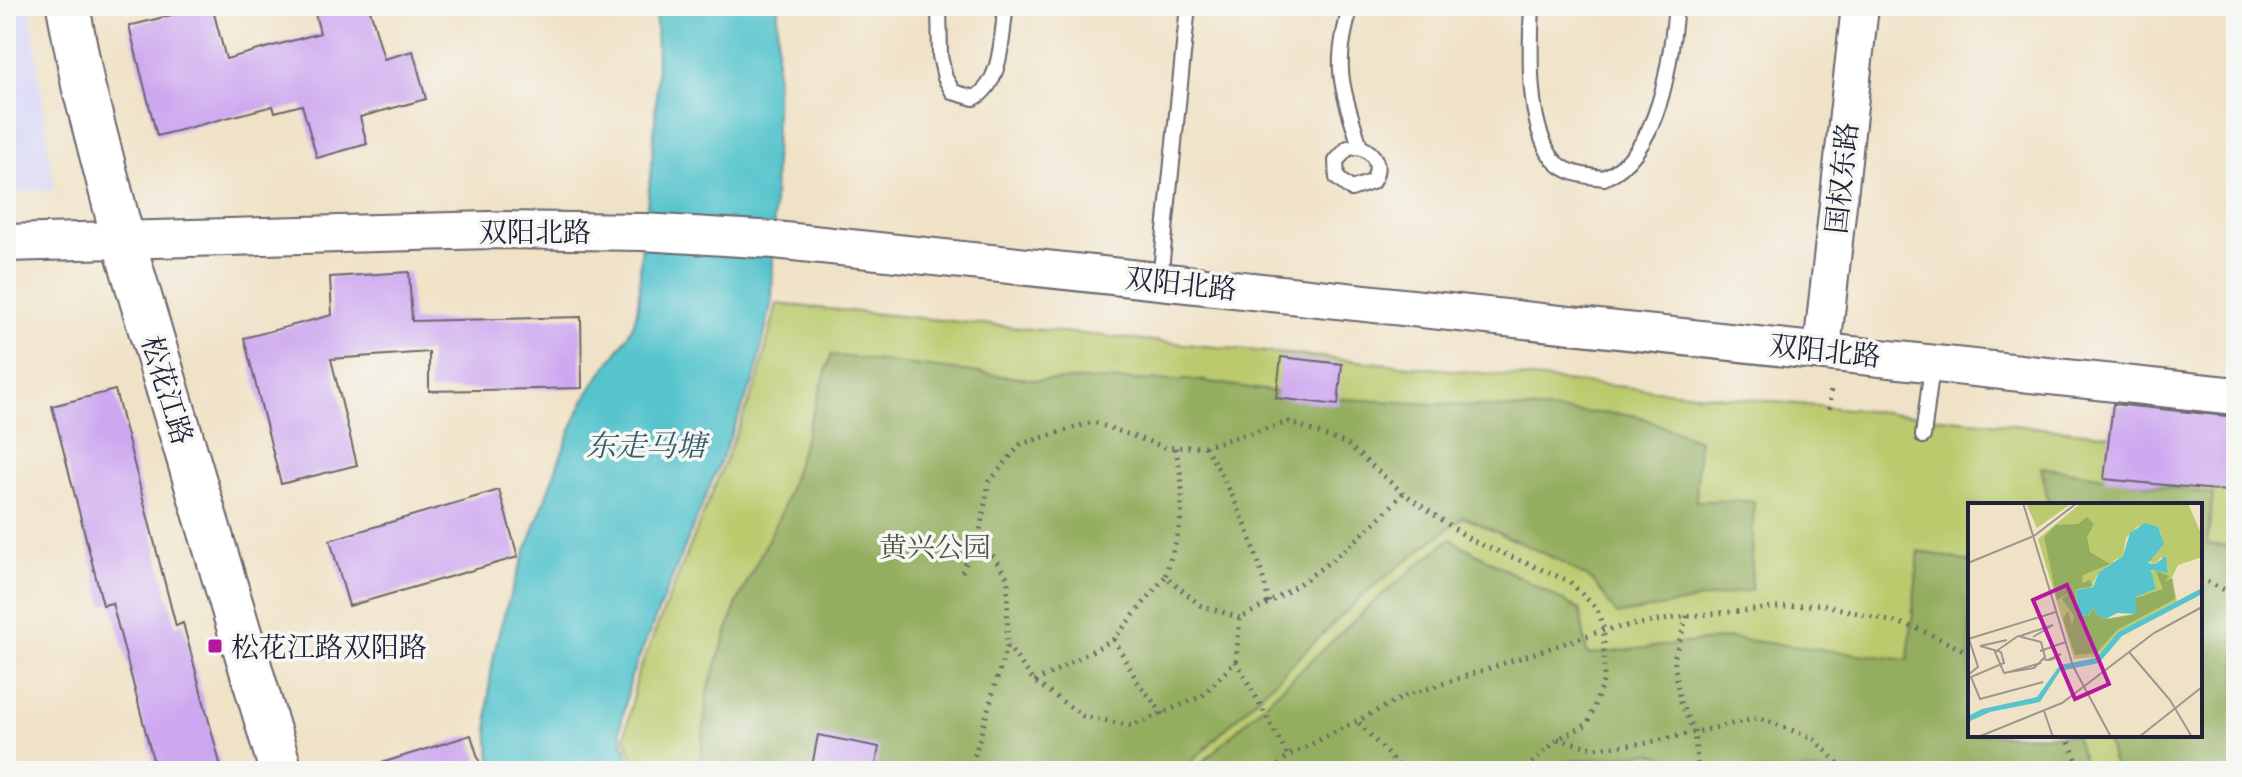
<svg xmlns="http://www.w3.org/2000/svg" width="2242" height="777" font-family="'Gentium Book Plus','Noto Serif SC',serif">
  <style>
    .built { fill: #d8d7f8 }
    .green { fill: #bbca6d; stroke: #6e7654; stroke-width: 2; fill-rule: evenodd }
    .forest { fill: #94ae60; stroke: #5b684e; stroke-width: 2 }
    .water { fill: #57c4cd; stroke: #3c7384; stroke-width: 2 }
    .building { fill: #cda7f0 }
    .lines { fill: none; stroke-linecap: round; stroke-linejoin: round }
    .service-casing { stroke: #6a656c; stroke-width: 18 }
    .tertiary-casing { stroke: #6a656c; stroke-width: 40 }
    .secondary-casing { stroke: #6a656c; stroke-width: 46 }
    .path { stroke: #6a656c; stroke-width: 5; stroke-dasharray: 2 6; stroke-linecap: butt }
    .service { stroke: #fff; stroke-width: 14 }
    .tertiary { stroke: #fff; stroke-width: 36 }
    .secondary { stroke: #fff; stroke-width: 42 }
    .poi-dot { fill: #b5179e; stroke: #f6f6f2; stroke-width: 3 }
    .labels { text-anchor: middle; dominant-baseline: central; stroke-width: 7; stroke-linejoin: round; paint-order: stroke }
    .street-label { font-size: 28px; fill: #22223b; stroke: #f6f6f2 }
    .park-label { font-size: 28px; fill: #50544a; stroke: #f6f6f2 }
    .poi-label { font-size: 28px; fill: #22223b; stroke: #f6f6f2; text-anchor: start }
    .water-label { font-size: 30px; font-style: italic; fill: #355b6e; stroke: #f6f6f2 }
    .inset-road { fill: none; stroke: #9e958e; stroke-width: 2 }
    .view { fill: #b5179e; fill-opacity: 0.15; stroke: #b5179e; stroke-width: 4 }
    .inset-edge { fill: none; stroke: #22223b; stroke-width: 4 }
  </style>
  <rect width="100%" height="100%" fill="#f6f6f2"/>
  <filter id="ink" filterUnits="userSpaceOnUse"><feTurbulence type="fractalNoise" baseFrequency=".0125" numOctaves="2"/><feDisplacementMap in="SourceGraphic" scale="16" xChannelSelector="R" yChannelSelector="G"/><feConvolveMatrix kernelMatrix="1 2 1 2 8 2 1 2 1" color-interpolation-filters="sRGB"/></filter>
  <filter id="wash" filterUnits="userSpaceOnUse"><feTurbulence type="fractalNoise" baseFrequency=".006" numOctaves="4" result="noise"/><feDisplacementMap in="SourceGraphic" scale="32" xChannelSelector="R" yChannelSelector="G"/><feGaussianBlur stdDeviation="1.8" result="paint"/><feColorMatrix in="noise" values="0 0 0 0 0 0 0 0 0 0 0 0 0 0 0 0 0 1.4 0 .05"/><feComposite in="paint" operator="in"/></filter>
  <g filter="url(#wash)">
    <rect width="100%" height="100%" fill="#f0e2c6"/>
    <!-- built -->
    <path class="built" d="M6,6H30L54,189L6,194Z"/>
    <!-- green -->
    <path class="green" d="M777,304L2236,447V771H1634L1605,762L1564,771H637L625,736L637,676L758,380ZM1970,505H2200V735H1970Z"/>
    <!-- forest -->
    <path class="forest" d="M831,355L1037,380H1197L1309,397L1635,415L1699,440L1696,501H1754L1751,590L1617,615L1594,582L1556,559L1463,517L1366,592L1182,771H700L707,693L736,605L782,511Z
      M2041,467L2213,494L2207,544L2236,547V771H2116L2105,735H2200V505H2049Z
      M1450,539L1580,610L1587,655L1728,638L1908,660L1919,551L1970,562V735H2075L2087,771H1716L1650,753L1565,762L1555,771H1193L1377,599Z"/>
    <!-- water -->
    <path class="water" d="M655,6H778L772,301L755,377L631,677L620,730L632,771H493C475,675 507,602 540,513C554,476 566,437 584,401C597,374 628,344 635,319C641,299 639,274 641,253C652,170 661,90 655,6Z"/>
    <g id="blocks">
      <!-- building -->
      <path class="building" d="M206,6H212L226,59L320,33L313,6H369L384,59L413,51L426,99L360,117L367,144L317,158L302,105L275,112L273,106L157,136L129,26Z
        M409,272L412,321L581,317L582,388L429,391V352L331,359L357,465L281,484L244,338L332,315L330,277Z
        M1281,357L1342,364L1338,405L1276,398Z
        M115,390L176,626L183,623L222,771H156L112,603L103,605L52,406Z
        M2113,404L2236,417V492L2104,479Z
        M499,490L518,557L349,606L330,540Z
        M471,735L482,771H376L375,765Z
        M818,735L879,747L875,771H811Z"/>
    </g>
  </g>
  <g filter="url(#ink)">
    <use href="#blocks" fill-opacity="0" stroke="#6a656c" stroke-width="2"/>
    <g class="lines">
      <!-- service casing -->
      <g class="service-casing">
        <path id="service" d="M939,6L940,56L945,78L953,92L974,98C1003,83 1001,35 1006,6
          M1351,6C1332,70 1342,85 1360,147C1377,154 1381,167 1372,182L1351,189L1337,178L1336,161L1348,148L1360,147
          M1532,6C1530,48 1526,124 1553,159C1565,174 1586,176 1604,178C1660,154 1671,60 1676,6
          M1160,280L1188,6
          M1923,436L1932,366"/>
      </g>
      <!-- tertiary casing -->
      <g class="tertiary-casing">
        <path id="tertiary" d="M6,243L491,230L643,232L775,240L2236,396
          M1822,349L1860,6"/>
      </g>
      <!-- secondary casing -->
      <g class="secondary-casing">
        <path id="secondary" d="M68,6L83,85L123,239L281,771"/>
      </g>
      <!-- path -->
      <path class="path" d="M1829,409L1831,386
        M1205,446C1237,500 1256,542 1269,604
        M1175,448C1189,501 1181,526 1165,576L1200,605L1240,618
        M962,572L978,536
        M2200,579L2236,595
        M1687,616L1674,659L1680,702L1694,731L1698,771
        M1007,645L1035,682L1083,716L1132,726L1202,696L1236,661L1240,618C1301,588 1358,544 1403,493
        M1236,661L1288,756
        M1035,682L1114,639
        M1163,714L1137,681L1114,639L1165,577
        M1359,723L1403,771
        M2066,735L2081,771
        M1558,739L1593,748L1646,743L1759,718L1813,738L1846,771
        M970,771L1007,645L1008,578L979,536L989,482L1021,444L1093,422L1167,448L1205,446L1289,422L1347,444L1403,493L1471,540L1569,581L1597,609L1604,630V679L1588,724L1558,739L1524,771
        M1273,771L1288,756L1406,696L1604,630L1687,616L1821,604L1914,627L1970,653"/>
      <!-- service -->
      <use href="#service" class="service"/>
      <!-- tertiary -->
      <use href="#tertiary" class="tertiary"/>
      <!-- secondary -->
      <use href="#secondary" class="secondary"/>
    </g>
  </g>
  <!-- markers -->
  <rect class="poi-dot" x="207" y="638" width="16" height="16" rx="4"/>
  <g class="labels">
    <!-- street labels -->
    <g class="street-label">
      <text transform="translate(1841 178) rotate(-84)">国权东路</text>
      <text x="535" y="231">双阳北路</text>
      <text transform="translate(1181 283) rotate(6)">双阳北路</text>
      <text transform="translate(1825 350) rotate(6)">双阳北路</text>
      <text transform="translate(168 390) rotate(73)">松花江路</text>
    </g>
    <!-- park labels -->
    <g class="park-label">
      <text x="935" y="546">黄兴公园</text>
    </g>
    <!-- poi labels -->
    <g class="poi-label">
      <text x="231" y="646">松花江路双阳路</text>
    </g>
    <!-- water labels -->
    <g class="water-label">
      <text x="646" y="445">东走马塘</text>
    </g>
  </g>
  <!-- overview -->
  <g transform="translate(1968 503)">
    <rect width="234" height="234" fill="#f0e2c6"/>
    <path d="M58,0H104L69,25ZM113,0H220L234,33V54L210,62L204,74L209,98L150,129L128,154L106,156L70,36ZM170,23L192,28L195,42L179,58L187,61L193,54L201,67L183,68L188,86L168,94L166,111L137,116L127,111L126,103L112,112L110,85L122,86L131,69L142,61L139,71L148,65L145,58L155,53L158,35Z" fill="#bbca6d" fill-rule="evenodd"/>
    <path d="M119,14L126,21L119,34L122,49L142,61L115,72L114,80L122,77L125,83L107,87L111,113H121L126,104L127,111L139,116L168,111V95L195,86L188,68L201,73L197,79L204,75L207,96L149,127L128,150L107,152L95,116L100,108L104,122L106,113L94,96L103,88L89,97L76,34L88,22L110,21Z" fill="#94ae60"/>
    <path d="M177,20L190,24L196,41L180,60L187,61L198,53L200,70L183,67L188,86L168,94V111L149,110L138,116L127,111L126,103L120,113L111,112L108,87L125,84L131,69L155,53L162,30ZM234,85V91L154,133L131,160L92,168L72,199L22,209L0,219V213L14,206L69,194L92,162L128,155L150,129Z" fill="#57c4cd"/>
    <path class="inset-road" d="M55,0L105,163L143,234M0,60L66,33L109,0M50,133L73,139L77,154L66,165L36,170L27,149ZM52,133L85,122L65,134M0,136L88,109M39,137L12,143L33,149L36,160L3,174L12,196L75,179M77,147L72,148L98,139M161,149L202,197L224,234M76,156L79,157H81L85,156L93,151L80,157M37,170L73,160M0,172L10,164L1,136M76,208L85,234M10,234L94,200L186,130L234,104M171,234L234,184"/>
    <path class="view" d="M99,82L141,181L107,196L65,97Z"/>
    <rect width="234" height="234" class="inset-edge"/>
  </g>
  <!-- margin -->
  <rect width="2242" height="777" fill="none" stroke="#f6f6f2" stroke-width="32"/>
</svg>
